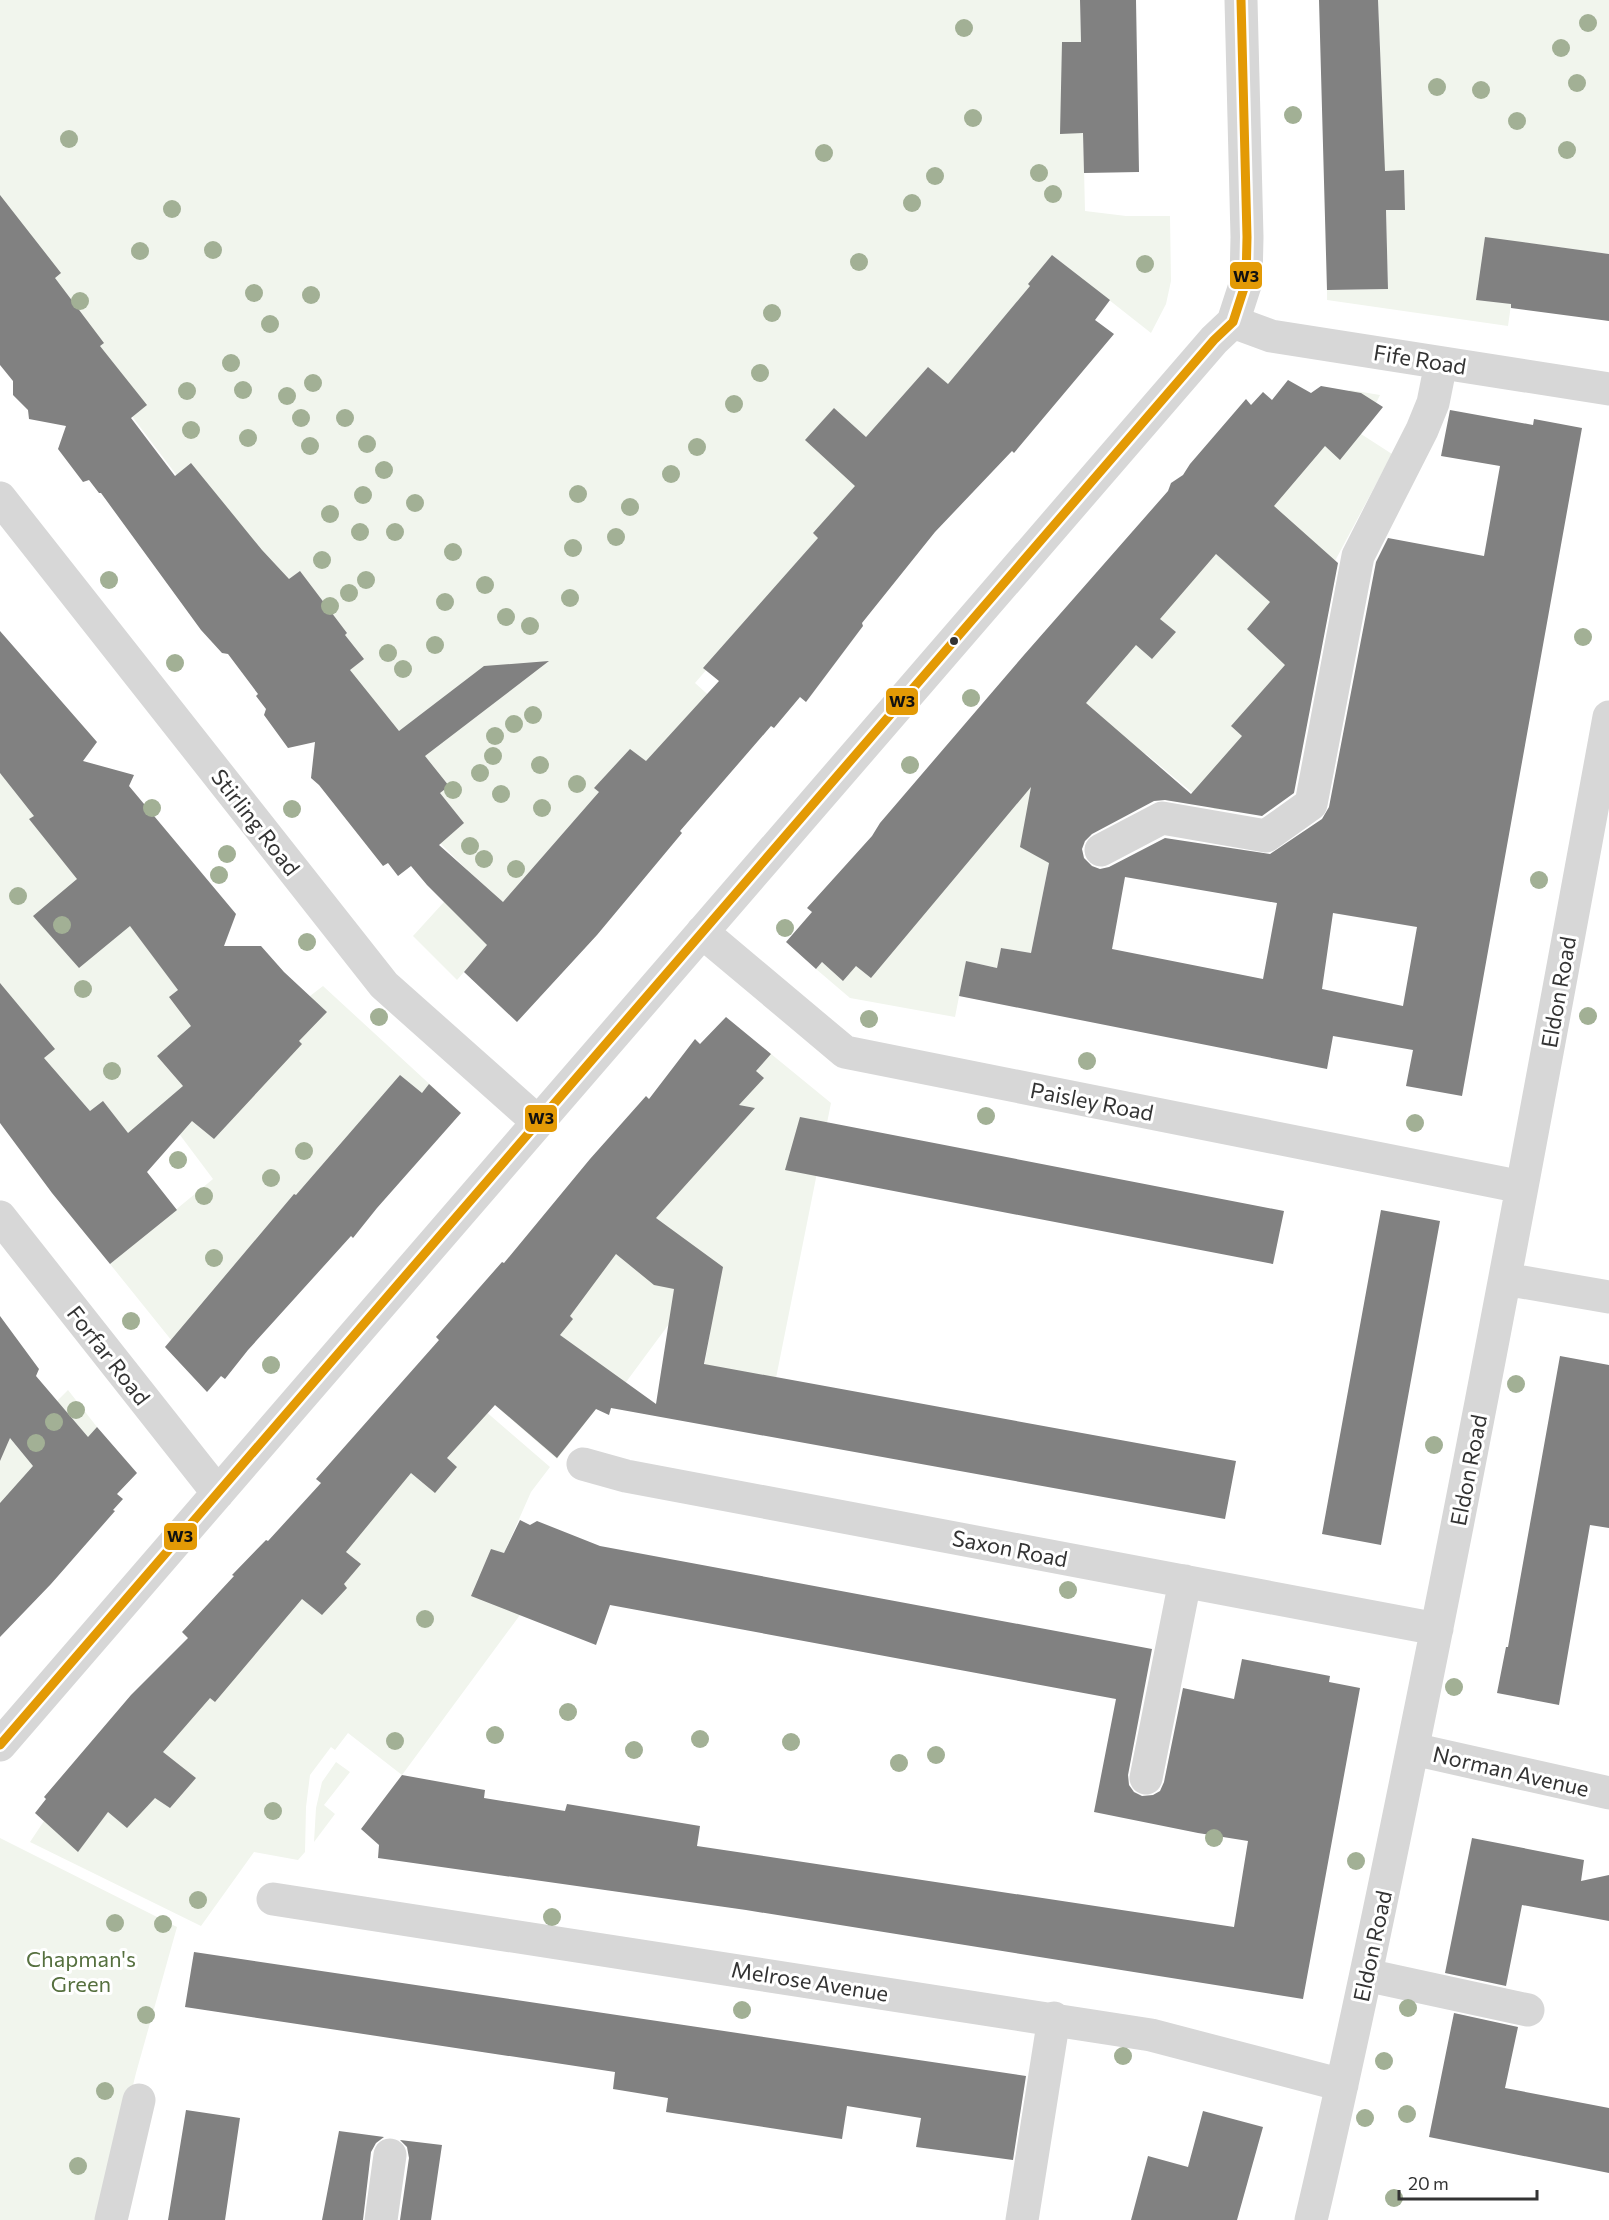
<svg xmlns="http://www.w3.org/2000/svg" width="1609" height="2220" font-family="Commissioner,sans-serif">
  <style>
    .green { fill: #f1f5ed }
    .building { fill: #818181; fill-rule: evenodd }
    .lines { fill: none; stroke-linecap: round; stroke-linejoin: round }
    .minor { stroke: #d7d7d7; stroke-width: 33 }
    .bus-1-casing { stroke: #fff; stroke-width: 14 }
    .bus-1 { stroke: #e39a05; stroke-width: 9 }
    .tree { fill: #a2b095 }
    .bus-dot { fill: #333; stroke: #fff; stroke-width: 2 }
    .labels { text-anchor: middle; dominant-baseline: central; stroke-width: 6; stroke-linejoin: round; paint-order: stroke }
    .street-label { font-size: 22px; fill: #333; stroke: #fff }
    .park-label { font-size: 22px; fill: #56703f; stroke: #fff }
    .line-badge { stroke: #fff; stroke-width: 2 }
    .pale-badge-label { font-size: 16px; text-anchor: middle; font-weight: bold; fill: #111 }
  </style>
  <rect width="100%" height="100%" fill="#fff"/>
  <!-- green -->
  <path class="green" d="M0,0H1080L1085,211L1126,216H1170L1171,281L1166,304L1151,333L1052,255L1050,302L872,478L695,683L715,701L646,762L457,980L413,936L444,902L467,870L440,843L449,835L0,242Z
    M1378,0H1609V254L1520,242L1508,326L1327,300V290L1388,289L1386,210L1405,209L1404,171H1384Z
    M1350,390L1380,395L1361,434L1392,454L1335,561L1312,691L1234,811L1214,809L1207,805L1146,754L1049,863L1031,953L1001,948L997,968L966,961L955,1017L850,998L816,969L822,962L840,974L1330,408Z
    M0,644L276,1033L310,996L323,986L436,1090L176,1346L110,1264L213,1179L162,1111L116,1146L91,1112L44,1059L0,1001Z
    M765,1049L831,1103L774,1388L703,1373L710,1333L669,1324L615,1397L596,1409L557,1459L473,1386Z
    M68,1390L97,1427L72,1464L0,1520V1414L51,1399L57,1401Z
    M462,1391L550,1467L531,1492L504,1553L477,1580L522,1605L520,1615L402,1775L348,1733L335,1750L331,1747L310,1775L306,1807L305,1852L298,1860L254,1852L201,1926L30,1842L44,1821Z
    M336,1762L350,1772L324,1805L335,1814L314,1842L316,1808L322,1782Z
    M0,1838L177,1927L136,2073L100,2220H0Z"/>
  <!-- building -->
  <path class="building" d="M1080,0H1136L1139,172L1084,173L1083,133L1060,134L1062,42H1081Z
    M1319,0H1378L1385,171L1404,170L1405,210H1386L1388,289L1327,290Z
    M0,195L61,273L55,278L104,343L100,346L147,405L131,418L175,476L191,463L262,550L289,579L300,571L347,633L345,635L364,659L350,670L399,731L484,666L549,661L425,756L449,786L440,793L464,823L439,845L503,902L599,792L594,788L630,749L646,761L719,681L703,668L818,538L813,533L855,486L805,440L834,408L866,437L928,367L948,384L1030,286L1028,284L1052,255L1110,300L1095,320L1114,334L1014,453L1012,451L935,532L862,623L863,626L806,702L800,697L774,728L771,726L680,831L682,833L597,935L517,1022L464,972L487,945L427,885L411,866L398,876L388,863L383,866L319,785L311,778L315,742L288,748L264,715L266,709L256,696L258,694L228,654L222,653L201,630L101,493H99L89,480L83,482L58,449L66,426L29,419L28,410L13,395V381L0,365Z
    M1485,237L1609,254V321L1511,308V304L1476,300Z
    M1288,380L1311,393L1321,386L1361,393L1383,407L1340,460L1325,446L1274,506L1338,563L1294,793L1262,816L1165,800L1154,801L1092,834L1085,841L1082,849L1084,858L1092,866L1100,869L1109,867L1165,838L1270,854L1322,819L1329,807L1376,562L1388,538L1484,556L1500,466L1441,456L1450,410L1533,425L1534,419L1582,428L1462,1096L1406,1086L1413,1050L1333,1036L1327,1069L959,996L966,961L997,968L1001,948L1031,953L1049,863L1020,847L1031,787L871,978L856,966L843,981L822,962L816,969L786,942L812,912L807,908L872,836L880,823L1024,655L1168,491L1171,483L1183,475L1190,464L1246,399L1251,405L1263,392L1272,400ZM1216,554L1270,602L1247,629L1285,665L1231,726L1242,736L1191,794L1086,703L1136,645L1152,659L1176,632L1160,619ZM1125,877L1277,903L1263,979L1112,949ZM1333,913L1417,927L1403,1006L1322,989Z
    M0,631L97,742L83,761L134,775L129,786L236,914L224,946H261L284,972L327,1012L299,1041L302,1044L214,1139L192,1121L147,1172L177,1210L110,1264L52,1193L0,1123V983L55,1049L44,1058L90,1111L103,1101L128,1133L183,1086L157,1056L191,1026L169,997L178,990L130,926L79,968L33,916L77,879L29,819L34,816L0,773Z
    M726,1017L771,1054L756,1071L764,1078L739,1105L755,1108L656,1218L723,1267L704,1364L1236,1461L1225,1519L611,1408L609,1415L596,1409L557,1458L495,1405L447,1458L457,1467L435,1493L411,1473L346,1552L361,1564L344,1584L347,1588L322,1615L302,1599L215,1702L210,1698L163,1752L196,1778L170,1808L155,1798L127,1828L108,1812L78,1852L35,1813L46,1799L44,1797L131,1695L188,1638L182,1632L234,1576L232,1575L266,1540L268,1541L321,1483L316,1479L439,1340L436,1337L502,1262L504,1263L590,1159L646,1096L649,1099L695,1039L700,1044ZM616,1254L654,1285L674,1289L656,1404L560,1335L573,1319L570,1316Z
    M400,1075L422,1093L429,1084L461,1113L377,1208L353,1238L351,1236L248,1350L225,1379L221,1376L207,1392L165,1347L294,1194L296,1195Z
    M800,1117L1284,1211L1273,1264L785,1170Z
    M1381,1210L1440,1221L1381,1545L1322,1534Z
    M0,1316L39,1369L36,1376L88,1437L97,1427L137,1473L117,1494L123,1499L113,1510L115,1511L51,1584L0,1637V1503L33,1466L10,1438L0,1461Z
    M1560,1356L1609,1365V1528L1590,1525L1559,1705L1497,1693L1506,1647H1508Z
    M520,1520L530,1525L537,1521L600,1546L1152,1649L1128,1775L1129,1785L1134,1792L1142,1796L1153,1795L1160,1791L1164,1782L1183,1688L1234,1699L1242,1659L1330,1676L1329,1682L1360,1688L1303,1999L746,1910L378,1858L379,1845L361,1829L402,1775L485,1790L484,1798L565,1811L567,1804L700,1826L697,1846L1234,1927L1248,1841L1198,1833L1094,1812L1116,1699L610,1605L596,1645L471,1596L491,1549L504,1553Z
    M1472,1838L1584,1860L1581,1881L1609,1875V1921L1522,1905L1506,1986L1445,1973Z
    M194,1952L1026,2076L1013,2160L916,2147L921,2118L847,2106L842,2139L666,2112L668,2098L613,2089L615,2072L185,2007Z
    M1454,2013L1518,2027L1505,2088L1609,2108V2173L1429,2137Z
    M186,2110L240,2118L225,2220H168Z
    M1203,2111L1263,2127L1237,2220H1131L1148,2156L1188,2167Z
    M339,2131L384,2137L376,2143L371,2152L363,2220H322Z
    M400,2140L442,2145L431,2220H400L409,2158L407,2147Z"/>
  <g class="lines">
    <!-- minor -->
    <path class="minor" d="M1233,322L1271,336L1609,389
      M0,498L384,985L538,1122
      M1101,850L1162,818L1266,836L1311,804L1358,556L1422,430L1433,403L1441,363
      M702,932L845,1052L1522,1187
      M0,1217L218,1493
      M1505,1279L1609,1297
      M583,1464L626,1476L1437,1629
      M0,1745L1214,340L1233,322L1246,282L1247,237L1241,0
      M1413,1749L1609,1793
      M1146,1778L1185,1581
      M273,1899L1151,2035L1342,2085
      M1366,1975L1528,2010
      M111,2220L139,2100
      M381,2220L390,2155
      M1022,2220L1054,2018
      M1311,2220C1347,2068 1379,1914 1410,1761C1481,1414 1545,1065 1609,717"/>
    <!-- bus-1 casing -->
    <g class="bus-1-casing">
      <path id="bus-1" d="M0,1745L1214,340L1233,322L1246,282L1247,237L1241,0"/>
    </g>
    <!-- bus-1 -->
    <use href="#bus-1" class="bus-1"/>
  </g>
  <!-- trees -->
  <g class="tree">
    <circle cx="1588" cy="23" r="9"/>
    <circle cx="964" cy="28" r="9"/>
    <circle cx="1561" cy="48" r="9"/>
    <circle cx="1577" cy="83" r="9"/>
    <circle cx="1437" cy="87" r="9"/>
    <circle cx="1481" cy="90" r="9"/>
    <circle cx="1293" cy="115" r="9"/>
    <circle cx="973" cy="118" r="9"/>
    <circle cx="1517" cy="121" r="9"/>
    <circle cx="69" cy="139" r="9"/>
    <circle cx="1567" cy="150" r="9"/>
    <circle cx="824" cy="153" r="9"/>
    <circle cx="1039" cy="173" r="9"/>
    <circle cx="935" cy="176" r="9"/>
    <circle cx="1053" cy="194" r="9"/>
    <circle cx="912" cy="203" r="9"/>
    <circle cx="172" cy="209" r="9"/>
    <circle cx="213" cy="250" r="9"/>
    <circle cx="140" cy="251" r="9"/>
    <circle cx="859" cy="262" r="9"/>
    <circle cx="1145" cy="264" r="9"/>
    <circle cx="254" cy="293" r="9"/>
    <circle cx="311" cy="295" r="9"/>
    <circle cx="80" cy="301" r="9"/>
    <circle cx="772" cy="313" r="9"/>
    <circle cx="270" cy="324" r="9"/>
    <circle cx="231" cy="363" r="9"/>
    <circle cx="760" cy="373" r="9"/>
    <circle cx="313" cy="383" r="9"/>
    <circle cx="243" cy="390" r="9"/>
    <circle cx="187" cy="391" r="9"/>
    <circle cx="287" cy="396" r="9"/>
    <circle cx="734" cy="404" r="9"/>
    <circle cx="301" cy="418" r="9"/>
    <circle cx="345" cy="418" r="9"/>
    <circle cx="191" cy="430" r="9"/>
    <circle cx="248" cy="438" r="9"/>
    <circle cx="367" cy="444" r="9"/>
    <circle cx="310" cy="446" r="9"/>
    <circle cx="697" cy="447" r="9"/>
    <circle cx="384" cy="470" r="9"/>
    <circle cx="671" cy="474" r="9"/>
    <circle cx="578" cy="494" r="9"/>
    <circle cx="363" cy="495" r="9"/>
    <circle cx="415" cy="503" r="9"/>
    <circle cx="630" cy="507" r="9"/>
    <circle cx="330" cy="514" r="9"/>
    <circle cx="360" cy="532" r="9"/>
    <circle cx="395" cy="532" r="9"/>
    <circle cx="616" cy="537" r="9"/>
    <circle cx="573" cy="548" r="9"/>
    <circle cx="453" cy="552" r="9"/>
    <circle cx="322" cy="560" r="9"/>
    <circle cx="109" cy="580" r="9"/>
    <circle cx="366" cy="580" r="9"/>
    <circle cx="485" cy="585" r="9"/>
    <circle cx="349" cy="593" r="9"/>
    <circle cx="570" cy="598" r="9"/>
    <circle cx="445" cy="602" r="9"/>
    <circle cx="330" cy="606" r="9"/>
    <circle cx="506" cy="617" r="9"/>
    <circle cx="530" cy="626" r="9"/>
    <circle cx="1583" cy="637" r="9"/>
    <circle cx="435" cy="645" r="9"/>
    <circle cx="388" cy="653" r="9"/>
    <circle cx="175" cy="663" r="9"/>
    <circle cx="403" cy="669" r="9"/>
    <circle cx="971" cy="698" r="9"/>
    <circle cx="533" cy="715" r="9"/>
    <circle cx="514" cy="724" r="9"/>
    <circle cx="495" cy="736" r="9"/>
    <circle cx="493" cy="756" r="9"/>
    <circle cx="540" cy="765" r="9"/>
    <circle cx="910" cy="765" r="9"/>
    <circle cx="480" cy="773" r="9"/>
    <circle cx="577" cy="784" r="9"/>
    <circle cx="453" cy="790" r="9"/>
    <circle cx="501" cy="794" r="9"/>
    <circle cx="152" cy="808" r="9"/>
    <circle cx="542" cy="808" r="9"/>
    <circle cx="292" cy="809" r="9"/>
    <circle cx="470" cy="846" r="9"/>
    <circle cx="227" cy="854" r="9"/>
    <circle cx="484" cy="859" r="9"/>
    <circle cx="516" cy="869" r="9"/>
    <circle cx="219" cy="875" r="9"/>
    <circle cx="1539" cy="880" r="9"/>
    <circle cx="18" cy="896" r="9"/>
    <circle cx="62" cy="925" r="9"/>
    <circle cx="785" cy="928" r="9"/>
    <circle cx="307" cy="942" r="9"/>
    <circle cx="83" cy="989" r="9"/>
    <circle cx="1588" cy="1016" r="9"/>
    <circle cx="379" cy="1017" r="9"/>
    <circle cx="869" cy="1019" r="9"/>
    <circle cx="1087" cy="1061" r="9"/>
    <circle cx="112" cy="1071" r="9"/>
    <circle cx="986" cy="1116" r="9"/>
    <circle cx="1415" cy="1123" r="9"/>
    <circle cx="304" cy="1151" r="9"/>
    <circle cx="178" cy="1160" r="9"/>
    <circle cx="271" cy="1178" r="9"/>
    <circle cx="204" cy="1196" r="9"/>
    <circle cx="214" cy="1258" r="9"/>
    <circle cx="131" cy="1321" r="9"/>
    <circle cx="271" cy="1365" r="9"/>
    <circle cx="1516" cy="1384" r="9"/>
    <circle cx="76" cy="1410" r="9"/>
    <circle cx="54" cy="1422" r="9"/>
    <circle cx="36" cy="1443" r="9"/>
    <circle cx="1434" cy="1445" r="9"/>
    <circle cx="1068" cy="1590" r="9"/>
    <circle cx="425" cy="1619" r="9"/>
    <circle cx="1454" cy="1687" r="9"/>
    <circle cx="568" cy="1712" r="9"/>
    <circle cx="495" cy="1735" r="9"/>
    <circle cx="700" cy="1739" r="9"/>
    <circle cx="395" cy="1741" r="9"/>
    <circle cx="791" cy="1742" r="9"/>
    <circle cx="634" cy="1750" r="9"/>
    <circle cx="936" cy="1755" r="9"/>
    <circle cx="899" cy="1763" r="9"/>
    <circle cx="273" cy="1811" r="9"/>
    <circle cx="1214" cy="1838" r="9"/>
    <circle cx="1356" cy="1861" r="9"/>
    <circle cx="198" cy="1900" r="9"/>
    <circle cx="552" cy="1917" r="9"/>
    <circle cx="115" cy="1923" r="9"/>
    <circle cx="163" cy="1924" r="9"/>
    <circle cx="1408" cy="2008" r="9"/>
    <circle cx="742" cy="2010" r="9"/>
    <circle cx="146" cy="2015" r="9"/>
    <circle cx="1123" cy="2056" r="9"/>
    <circle cx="1384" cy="2061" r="9"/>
    <circle cx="105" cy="2091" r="9"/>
    <circle cx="1407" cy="2114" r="9"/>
    <circle cx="1365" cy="2118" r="9"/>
    <circle cx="78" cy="2166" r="9"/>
    <circle cx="1394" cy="2198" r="9"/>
  </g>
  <!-- markers -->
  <circle class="bus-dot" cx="954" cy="641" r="5"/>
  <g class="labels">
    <!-- street labels -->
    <g class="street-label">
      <text transform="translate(1420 359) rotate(9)">Fife Road</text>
      <text transform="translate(256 822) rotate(52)">Stirling Road</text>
      <text transform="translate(1558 992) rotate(-80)">Eldon Road</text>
      <text transform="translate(1092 1101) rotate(11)">Paisley Road</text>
      <text transform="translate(109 1355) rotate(52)">Forfar Road</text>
      <text transform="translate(1468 1470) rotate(-79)">Eldon Road</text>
      <text transform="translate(1010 1548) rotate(11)">Saxon Road</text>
      <text transform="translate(1511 1771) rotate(13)">Norman Avenue</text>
      <text transform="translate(1372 1946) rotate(-78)">Eldon Road</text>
      <text transform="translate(810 1981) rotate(9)">Melrose Avenue</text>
    </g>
    <!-- park labels -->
    <g class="park-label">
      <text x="81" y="1958">Chapman's<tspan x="81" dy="25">Green</tspan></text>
    </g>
  </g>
  <g class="line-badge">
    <rect x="1229" y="261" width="34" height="29" rx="6" fill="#e39a05"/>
    <rect x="885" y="687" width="34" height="29" rx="6" fill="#e39a05"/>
    <rect x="524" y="1104" width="34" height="29" rx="6" fill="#e39a05"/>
    <rect x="163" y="1522" width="35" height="29" rx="6" fill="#e39a05"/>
  </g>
  <g class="pale-badge-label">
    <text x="1246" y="282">W3</text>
    <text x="902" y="707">W3</text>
    <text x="541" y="1124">W3</text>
    <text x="180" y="1542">W3</text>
  </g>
  <!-- scale -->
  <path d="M1399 2190v9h138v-9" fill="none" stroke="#333333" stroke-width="3"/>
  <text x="1408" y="2190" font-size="18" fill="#333333" stroke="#ffffff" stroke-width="4.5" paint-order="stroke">20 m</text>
</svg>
